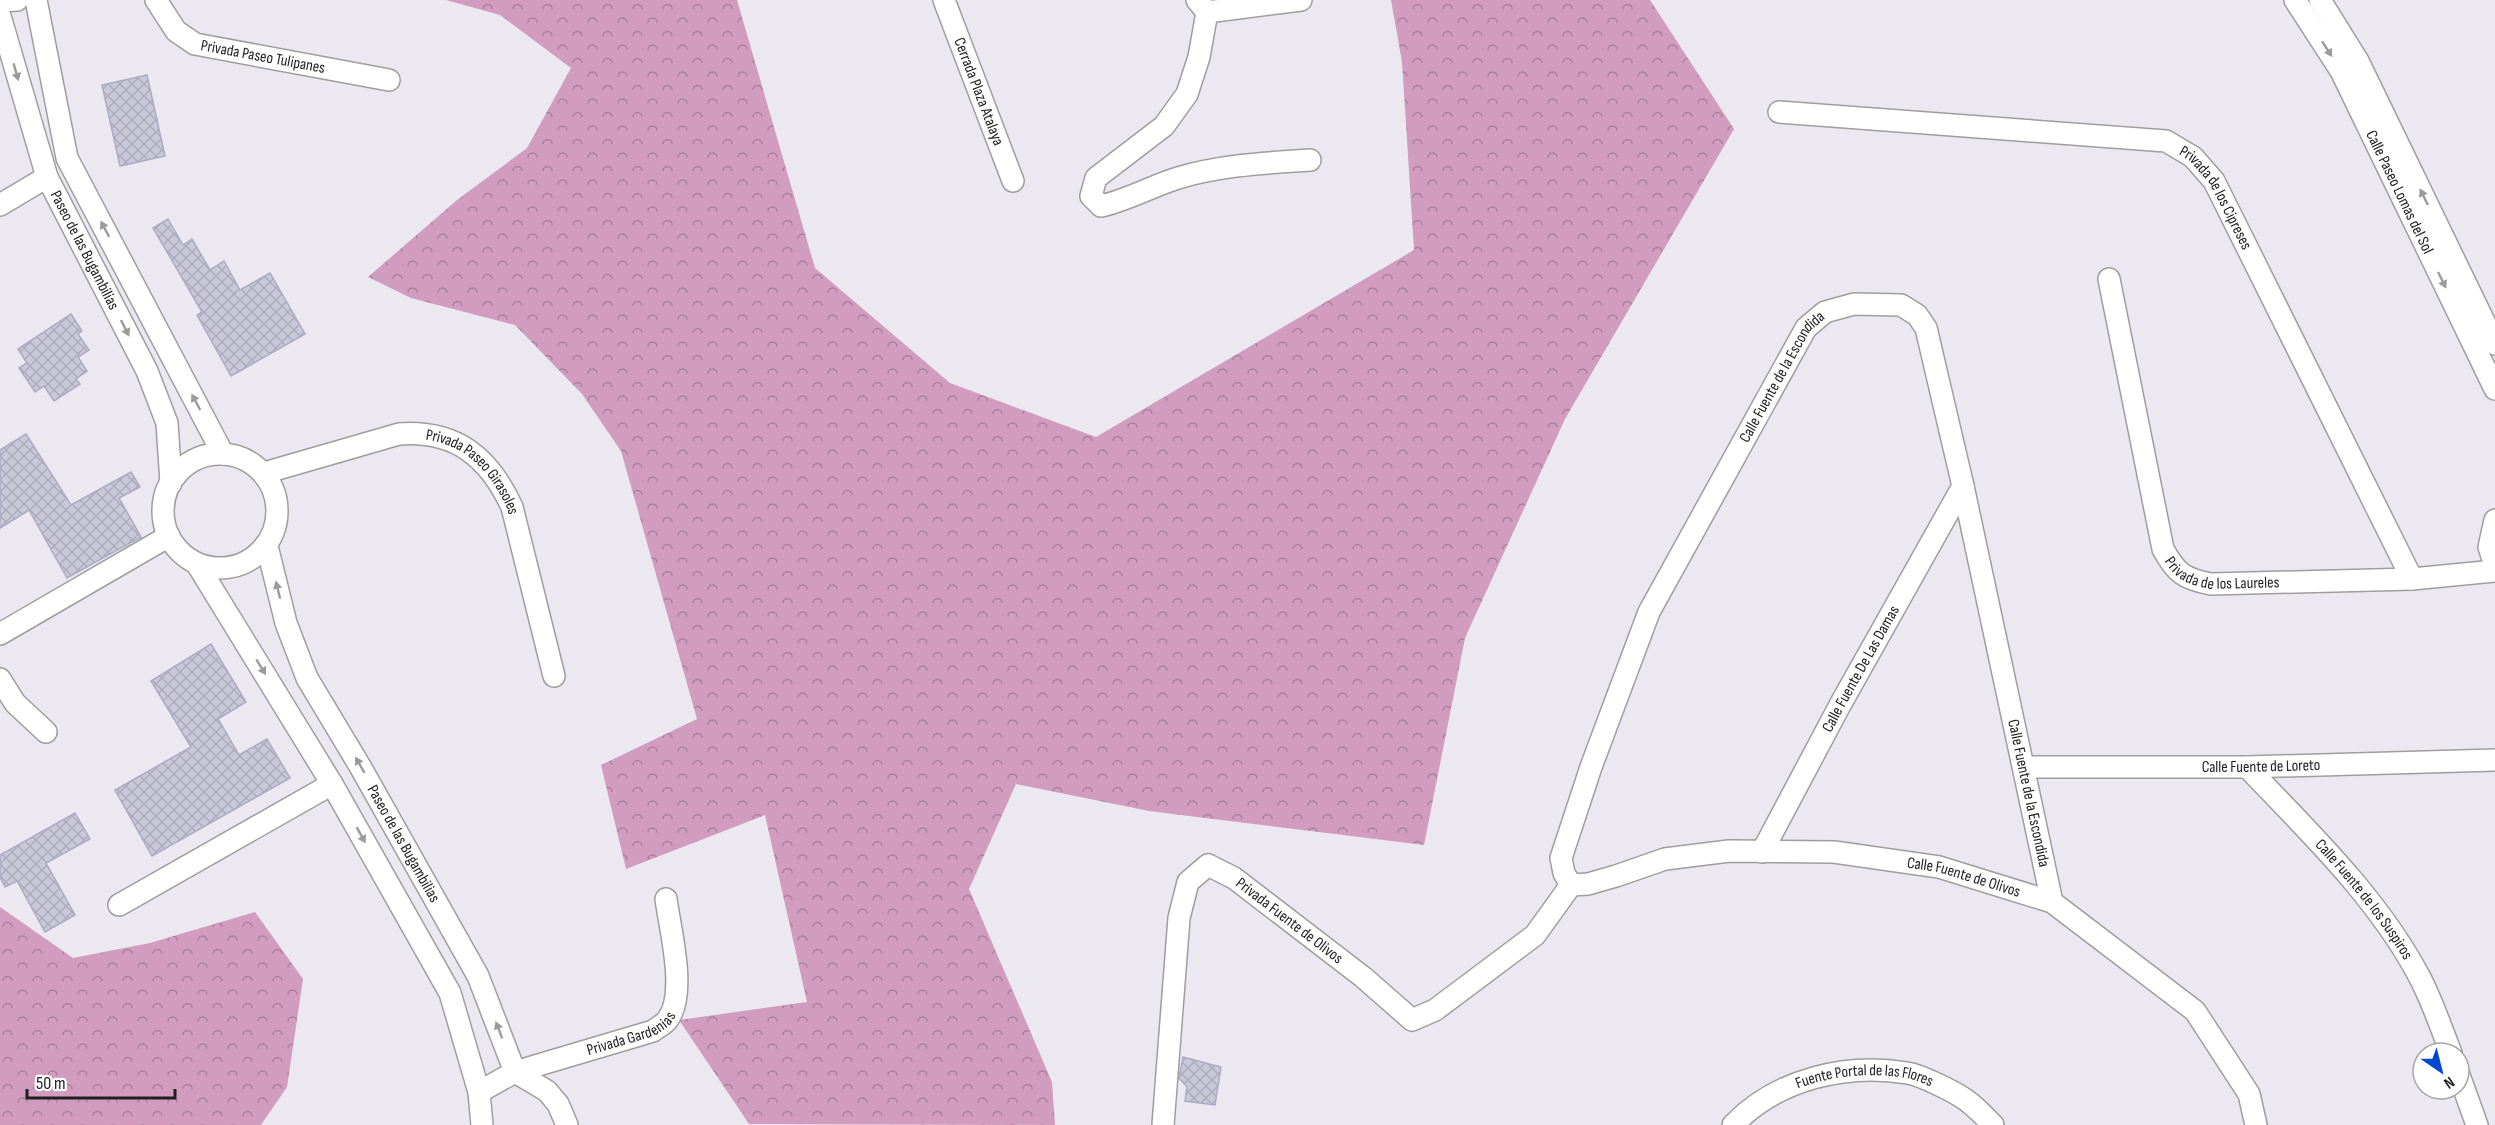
<svg xmlns="http://www.w3.org/2000/svg" width="2495" height="1125" font-family="'Sofia Sans Condensed',sans-serif">
  <style>
    .forest { fill: url(#forest-crowns) }
    .building { fill: url(#building-cross-hatch); stroke: #acaac4; stroke-width: 1.5 }
    .lines { fill: none; stroke-linecap: round; stroke-linejoin: round }
    .minor-casing { stroke: #9e9e9e; stroke-width: 24 }
    .minor { stroke: #fff; stroke-width: 21 }
    .oneway { fill: #9b9b9b }
    .labels { text-anchor: middle; dominant-baseline: central; stroke-width: 6; stroke-linejoin: round; paint-order: stroke }
    .street-label { font-size: 16px; fill: #212121; stroke: #fff }
  </style>
  <defs>
    <pattern id="forest-crowns" width="20" height="18" patternUnits="userSpaceOnUse" patternTransform="scale(1.5)"><rect width="20" height="18" fill="#d19cbe"/><path d="M2 6a3 3 0 1 1 6 0M12 15a3 3 0 1 1 6 0" fill="none" stroke="#a97f9a"/></pattern>
    <pattern id="building-cross-hatch" width="8" height="8" patternUnits="userSpaceOnUse" patternTransform="scale(1.5)"><rect width="8" height="8" fill="#c9c8d8"/><path d="M0 0l8 8M0 8l8-8" fill="none" stroke="#acacb9"/></pattern>
  </defs>
  <rect width="100%" height="100%" fill="#ebe8f1"/>
  <!-- forest -->
  <path class="forest" d="M446,0H737L815,268L950,383L1096,437L1414,250L1402,62L1391,0H1650L1734,129L1565,419L1465,638L1424,845L1149,811L1016,784L969,889L1052,1082L1055,1125L749,1124L679,1020L807,1002L765,815L626,869L601,765L697,719L621,451L582,394L515,325L411,298L368,277L457,200L527,148L571,68L500,15Z
    M0,907L73,958L150,943L255,912L303,979L287,1087L261,1125H0Z"/>
  <!-- building -->
  <path class="building" d="M147,75L165,156L120,166L102,85Z
    M168,219L183,245L192,239L210,270L224,261L240,290L270,273L305,334L231,376L197,315L202,312L153,228Z
    M71,314L82,331L78,334L89,350L78,357L87,371L76,379L80,384L54,401L44,386L35,392L19,368L27,363L18,349Z
    M26,434L71,505L131,472L140,487L119,498L141,537L67,578L29,510L0,528V450Z
    M211,644L246,702L218,719L239,755L267,739L290,778L152,856L115,790L191,747L151,681Z
    M75,813L90,839L46,863L75,915L45,932L17,881L5,887L0,877V855Z
    M1183,1057L1221,1067L1215,1105L1185,1101L1187,1087L1179,1078Z"/>
  <g class="lines">
    <!-- minor casing -->
    <g class="minor-casing">
      <g id="minor">
        <path d="M36,0L67,158L223,454"/>
        <path id="s1" d="M156,0L176,31L195,44L389,80"/>
        <path id="s2" d="M944,0L1013,181"/>
        <path d="M1197,0L1207,12L1301,0"/>
        <path id="s3" d="M2295,0L2341,71L2495,389"/>
        <path d="M2320,0L2358,61L2495,344"/>
        <path d="M0,1L17,0"/>
        <path d="M1207,12L1199,57L1187,94L1164,126L1096,178L1091,196L1101,206C1128,200 1152,186 1178,178C1221,165 1266,163 1310,160"/>
        <path id="s4" d="M0,16L47,177L147,371L167,423L171,483"/>
        <path id="s5" d="M1779,112L2166,141L2193,157L2214,181L2412,579"/>
        <path d="M0,205L47,177"/>
        <path id="s6" d="M2109,279L2163,549C2176,573 2184,579 2211,584L2412,579L2495,571"/>
        <circle cx="220" cy="511" r="57"/>
        <path id="s7" d="M264,473L399,434C456,430 489,457 512,507L554,676"/>
        <path d="M2495,520L2489,547L2495,566"/>
        <path id="s8" d="M267,546L286,623L307,678L361,768L478,976L515,1072L547,1091L558,1104L567,1125"/>
        <path d="M197,564L332,784L450,993L479,1092L482,1125"/>
        <path d="M0,634L169,536"/>
        <path d="M0,679L15,703L46,732"/>
        <path id="s9" d="M2025,767H2247L2495,760"/>
        <path id="s10" d="M2247,767C2309,832 2377,897 2419,976C2432,1000 2441,1028 2451,1053"/>
        <path id="s11" d="M1762,852L1840,705L1963,486"/>
        <path id="s12" d="M1571,885L1564,873L1561,858L1591,767L1649,612L1806,328L1825,312L1854,304L1901,305L1917,315L1926,328L1963,486L2052,902"/>
        <path id="s13" d="M1571,885L1588,884L1616,876L1665,859L1729,851L1834,852L1939,867L2052,902L2195,1011L2249,1094L2256,1125"/>
        <path d="M119,905L332,784"/>
        <path d="M2459,1075L2477,1125"/>
        <path id="s14" d="M479,1092L515,1072L653,1031C658,1027 665,1024 668,1019C687,993 670,929 666,899"/>
        <path id="s15" d="M1163,1125L1179,918L1188,882L1208,865L1234,878L1363,977L1412,1020L1435,1010L1535,935L1571,885"/>
        <path id="s16" d="M1733,1125C1777,1079 1846,1063 1907,1073C1921,1075 1955,1092 1966,1100C1976,1107 1985,1117 1993,1125"/>
      </g>
    </g>
    <!-- minor -->
    <use href="#minor" class="minor"/>
  </g>
  <!-- one-way arrows -->
  <defs><path id="oneway-solid" d="M-6-.8H1V-3.2L6.5 0L1 3.2V.8H-6Z" transform="scale(1.5)"/></defs>
  <g class="oneway">
    <use href="#oneway-solid" transform="translate(2327 49) rotate(57)"/>
    <use href="#oneway-solid" transform="translate(16 72) rotate(74)"/>
    <use href="#oneway-solid" transform="translate(2424 197) rotate(-116)"/>
    <use href="#oneway-solid" transform="translate(105 229) rotate(-118)"/>
    <use href="#oneway-solid" transform="translate(2442 280) rotate(64)"/>
    <use href="#oneway-solid" transform="translate(125 328) rotate(63)"/>
    <use href="#oneway-solid" transform="translate(196 402) rotate(-118)"/>
    <use href="#oneway-solid" transform="translate(278 590) rotate(-104)"/>
    <use href="#oneway-solid" transform="translate(261 667) rotate(59)"/>
    <use href="#oneway-solid" transform="translate(360 765) rotate(-120)"/>
    <use href="#oneway-solid" transform="translate(361 835) rotate(61)"/>
    <use href="#oneway-solid" transform="translate(499 1030) rotate(-111)"/>
  </g>
  <g class="labels">
    <!-- street labels -->
    <g class="street-label">
      <text stroke="none"><textPath href="#s1" startOffset="129">Privada Paseo Tulipanes</textPath></text>
      <text stroke="none"><textPath href="#s2" startOffset="98">Cerrada Plaza Atalaya</textPath></text>
      <text stroke="none"><textPath href="#s3" startOffset="219">Calle Paseo Lomas del Sol</textPath></text>
      <text stroke="none"><textPath href="#s5" startOffset="466">Privada de los Cipreses</textPath></text>
      <text stroke="none"><textPath href="#s4" startOffset="250">Paseo de las Bugambilias</textPath></text>
      <text stroke="none"><textPath href="#s12" startOffset="561">Calle Fuente de la Escondida</textPath></text>
      <text stroke="none"><textPath href="#s7" startOffset="230">Privada Paseo Girasoles</textPath></text>
      <text stroke="none"><textPath href="#s6" startOffset="346">Privada de los Laureles</textPath></text>
      <text stroke="none"><textPath href="#s11" startOffset="208">Calle Fuente De Las Damas</textPath></text>
      <text stroke="none"><textPath href="#s9" startOffset="236">Calle Fuente de Loreto</textPath></text>
      <text stroke="none"><textPath href="#s12" startOffset="1228">Calle Fuente de la Escondida</textPath></text>
      <text stroke="none"><textPath href="#s8" startOffset="330">Paseo de las Bugambilias</textPath></text>
      <text stroke="none"><textPath href="#s13" startOffset="400">Calle Fuente de Olivos</textPath></text>
      <text stroke="none"><textPath href="#s10" startOffset="177">Calle Fuente de los Suspiros</textPath></text>
      <text stroke="none"><textPath href="#s15" startOffset="370">Privada Fuente de Olivos</textPath></text>
      <text stroke="none"><textPath href="#s14" startOffset="164">Privada Gardenias</textPath></text>
      <text stroke="none"><textPath href="#s16" startOffset="146">Fuente Portal de las Flores</textPath></text>
    </g>
  </g>
  <!-- north arrow -->
  <g transform="translate(2441 1071) rotate(145)"><circle r="28" fill="#ffffff" stroke="#a6a6a6" stroke-width="1.5"/>
  <path d="M0-4.5L10 22L0 15L-10 22Z" fill="#0047d2"/>
  <text y="-9" font-size="16" font-weight="bold" text-anchor="middle" fill="#212121">N</text>
  </g>
  <!-- scale -->
  <path d="M27 1089v9h148v-9" fill="none" stroke="#212121" stroke-width="3"/>
  <text x="36" y="1089" font-size="18" fill="#212121" stroke="#ffffff" stroke-width="4.5" paint-order="stroke">50 m</text>
</svg>
